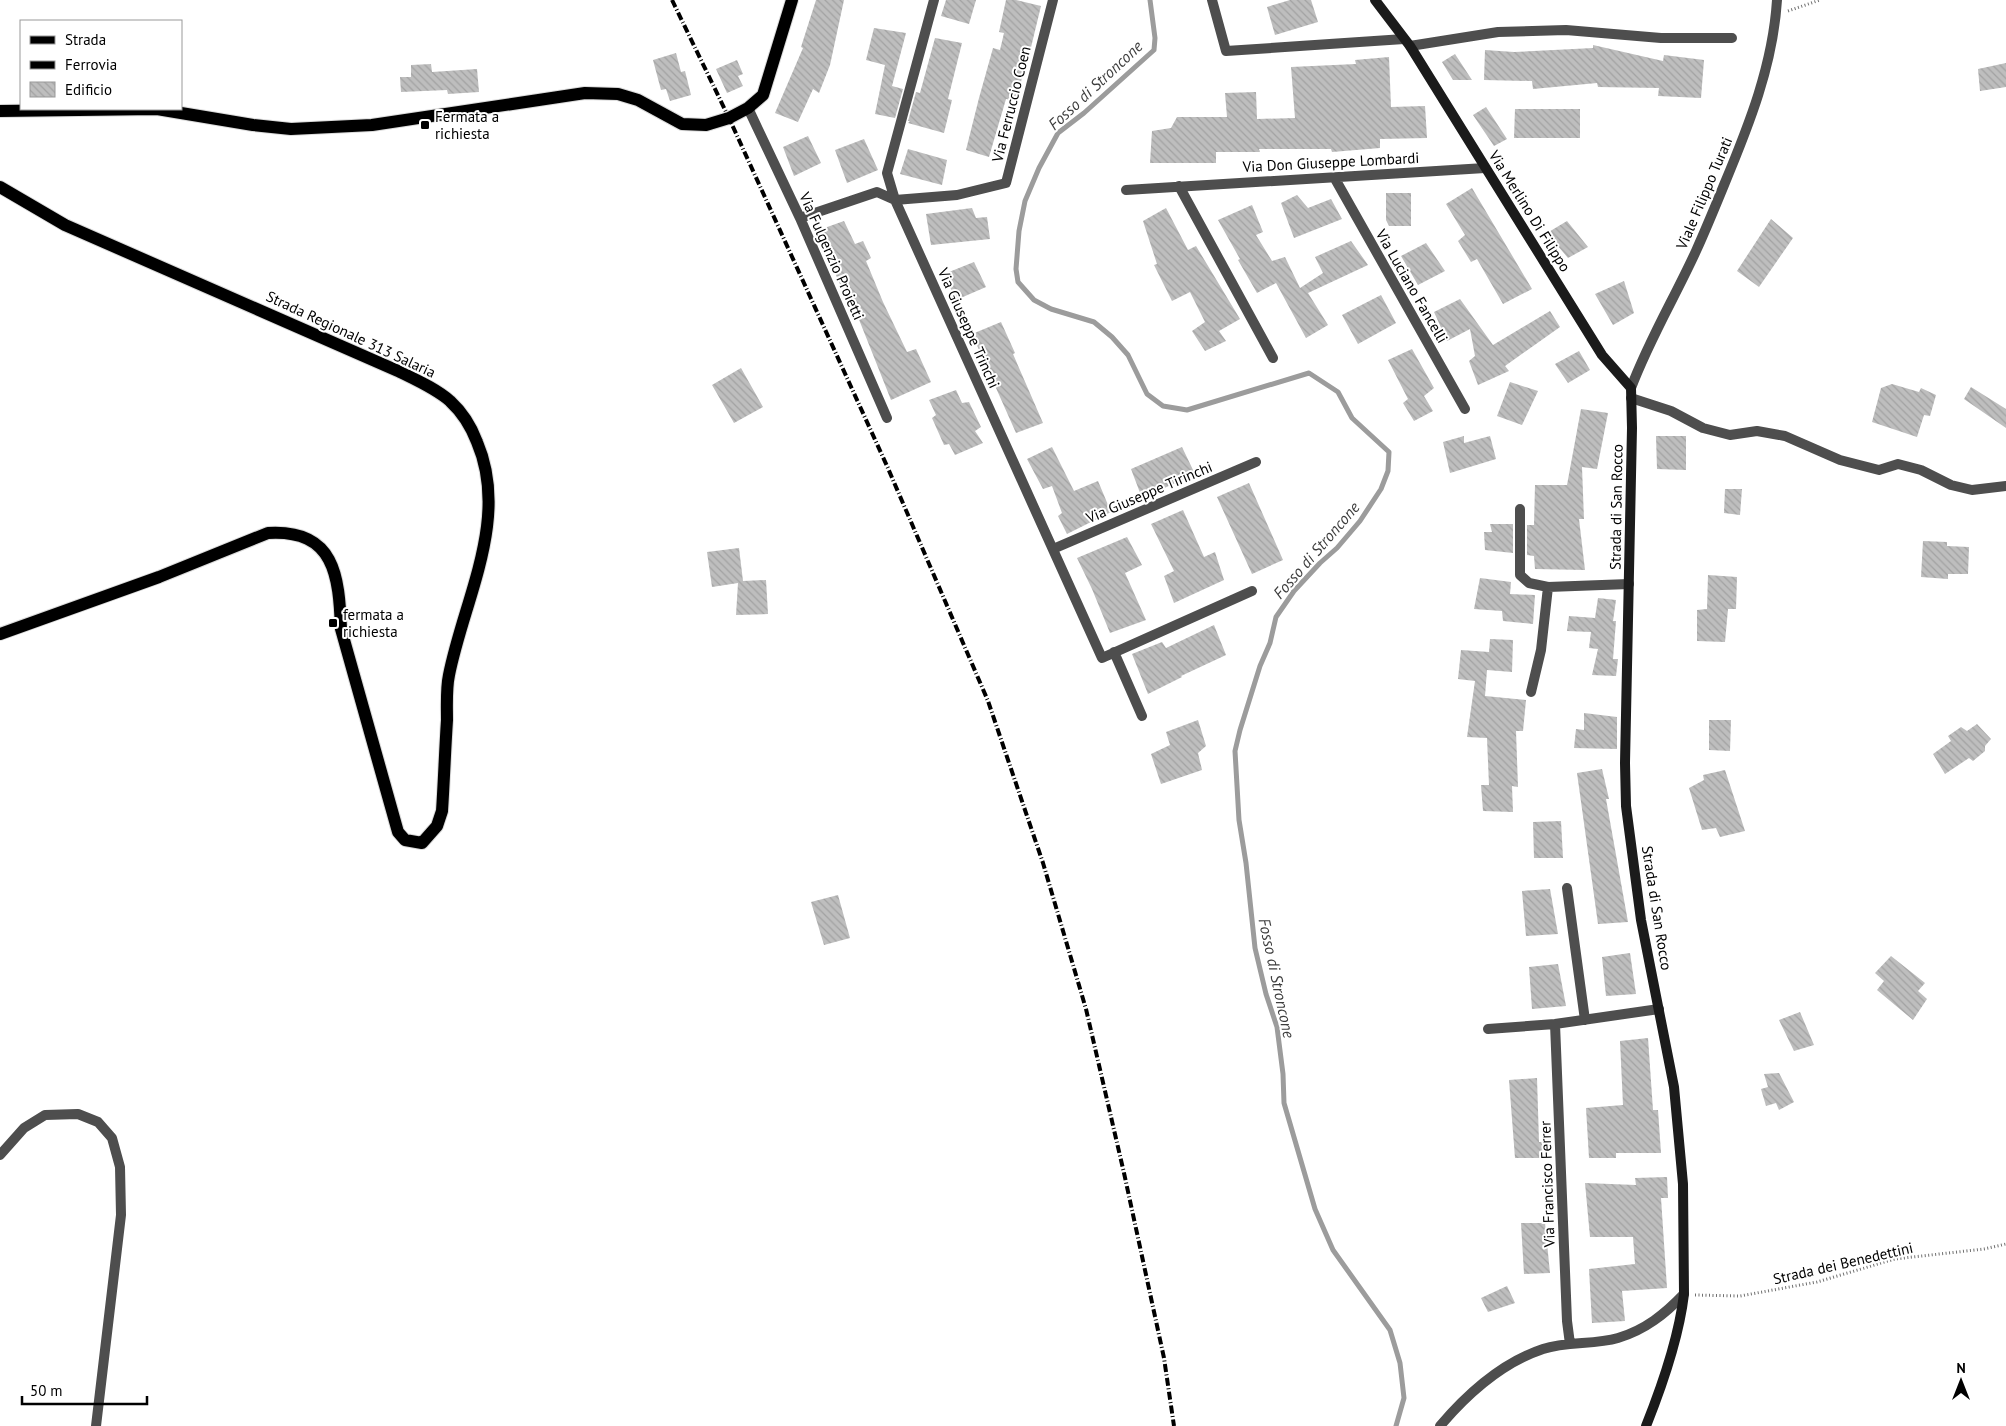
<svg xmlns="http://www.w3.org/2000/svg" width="2006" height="1426" font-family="'PT Sans',sans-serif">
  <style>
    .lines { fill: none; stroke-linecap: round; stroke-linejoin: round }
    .stream { stroke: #9c9c9c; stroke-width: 5 }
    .building { fill: url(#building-back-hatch) }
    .primary-casing { stroke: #dbdbdb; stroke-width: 14 }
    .path { stroke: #707070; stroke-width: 3; stroke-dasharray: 1 2.5; stroke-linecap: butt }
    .minor { stroke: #4e4e4e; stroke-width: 10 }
    .tertiary { stroke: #4e4e4e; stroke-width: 10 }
    .secondary { stroke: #1b1b1b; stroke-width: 10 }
    .primary { stroke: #000; stroke-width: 12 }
    .rail { stroke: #000; stroke-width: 4; stroke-dasharray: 8 2.5 1 2.5; stroke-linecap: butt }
    .poi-dot { fill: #000; stroke: #fff; stroke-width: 2 }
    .labels { text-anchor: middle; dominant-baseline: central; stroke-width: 4; stroke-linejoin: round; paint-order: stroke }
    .street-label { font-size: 15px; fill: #000; stroke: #fff }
    .poi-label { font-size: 15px; fill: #000; stroke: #fff; text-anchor: start }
    .water-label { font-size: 16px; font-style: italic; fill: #3d3d3d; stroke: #fff }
  </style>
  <defs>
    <pattern id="building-back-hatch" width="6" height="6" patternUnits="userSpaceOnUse" patternTransform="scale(1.25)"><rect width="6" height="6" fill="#bebebe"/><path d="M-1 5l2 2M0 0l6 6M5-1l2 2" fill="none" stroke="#a2a2a2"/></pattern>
  </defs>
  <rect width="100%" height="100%" fill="#fff"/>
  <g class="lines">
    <!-- stream -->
    <path class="stream" d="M1150,0L1155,38L1154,50L1084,113L1058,133L1039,168L1025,201L1019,231L1016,269L1018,282L1034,300L1051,309L1094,322L1112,337L1128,355L1147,394L1163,406L1187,410L1309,373L1338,392L1352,418L1389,452L1388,471L1381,489L1360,521L1337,548L1320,563L1294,591L1276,617L1270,643L1260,666L1240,730L1235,751L1239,820L1246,863L1255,948L1266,994L1277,1027L1283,1074L1284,1103L1315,1209L1333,1250L1390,1330L1400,1363L1404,1398L1396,1426"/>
  </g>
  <!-- building -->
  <path class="building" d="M816,0H844L830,65L819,93L813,89L798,122L775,113L803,48L801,47Z
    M946,0H976L969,24L941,16Z
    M1006,0H1016L1041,6L1026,68H1024L1017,101L1006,99L989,157L966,150L979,98L993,48L1000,50L1004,33L999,32Z
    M1290,0H1311L1318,22L1275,35L1267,7Z
    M874,28L906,33L892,86L903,89L895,118L875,114L885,65L866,60Z
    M935,38L962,43L948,99L952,100L944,133L908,123L910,121H908L916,92L920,93Z
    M1593,45L1663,61L1664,55L1704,60L1701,98L1658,96L1659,88L1598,87L1597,83L1533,89L1532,81L1484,80L1485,50L1514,52L1593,48Z
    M676,53L681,72L685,71L691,95L670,101L666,89L661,90L653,60Z
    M1455,54L1472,80H1453L1442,62Z
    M1389,57L1391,107L1425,106L1427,138L1380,139V148L1332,152L1331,149H1259L1260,152H1216V163H1150L1152,131L1171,128L1177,117H1227L1225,93L1256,92L1257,119L1295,118L1291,67L1356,64L1355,60Z
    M737,60L743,74L738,76L743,86L727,93L716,69Z
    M2006,63V87L1980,91L1978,69Z
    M431,64L432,72L477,69L479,92L448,94L447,90L401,92L400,77H411V65Z
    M1486,107L1507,139L1494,146L1473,115Z
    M1515,109H1580V138H1514Z
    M808,136L821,163L794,176L783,147Z
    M864,139L878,170L847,183L835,150Z
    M908,149L947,160L942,185L900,174Z
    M1472,188L1532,289L1503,304L1477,259L1471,262L1458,241L1465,235L1446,204Z
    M1386,193H1411V226H1389L1386,220Z
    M1297,195L1308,208L1331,199L1342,219L1294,238L1281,203Z
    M1252,205L1263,232L1256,235L1272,261L1285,257L1300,288L1323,273L1315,257L1351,241L1368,265L1308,293L1328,325L1306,338L1276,283L1257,293L1238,260L1240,259L1218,220Z
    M972,208L976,218L987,217L990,239L931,245L926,214Z
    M1166,208L1188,250L1196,246L1240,319L1219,331L1226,341L1205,351L1192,331L1205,322L1190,292L1172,301L1154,265L1157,264L1143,221Z
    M1771,219L1793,238L1759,287L1737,271Z
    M844,221L855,244L863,241L871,258L866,261L883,302L907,352L916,349L931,382L891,400L856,312L853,313L816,231Z
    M1567,221L1588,247L1568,258L1547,233Z
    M1426,243L1445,271L1418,285L1401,256Z
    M974,262L986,287L956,300L944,274Z
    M1624,281L1634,313L1613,325L1595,294Z
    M1381,295L1396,323L1358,344L1342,315Z
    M1460,299L1493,345L1550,311L1560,327L1505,366L1509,371L1478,385L1469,361L1475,356L1470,329L1447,341L1434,312Z
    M1001,322L1015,353L1013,354L1043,423L1016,433L972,334Z
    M1412,349L1434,388L1424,396L1433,411L1414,421L1403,403L1408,399L1388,360Z
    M1579,351L1590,370L1568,383L1555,364Z
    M741,368L763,407L734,423L712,385Z
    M1510,382L1538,391L1522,425L1497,416Z
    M1892,384L1919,392L1921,388L1936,395L1930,416L1924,415L1917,437L1872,422L1881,388Z
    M1971,387L2006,409V428L1964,399Z
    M956,390L962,403L969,402L981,427L975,431L983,443L955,455L949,444L944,445L932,418L936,415L929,400Z
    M1581,409L1608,413L1597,469L1582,467L1584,519H1579L1585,570L1535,569L1534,556L1527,555V525H1534L1535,485H1567Z
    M1464,436V443L1490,436L1496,459L1450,473L1443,442Z
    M1656,436H1686V470L1657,469Z
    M1052,447L1074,491L1098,481L1111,512L1067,534L1058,516L1062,513L1052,486L1043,489L1027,459Z
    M1182,447L1194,472L1190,474L1191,476L1142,498L1131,469Z
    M1249,483L1283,560L1252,574L1217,497Z
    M1725,489H1742L1740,515L1724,513Z
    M1183,510L1204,557L1215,552L1224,580L1174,603L1164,576L1174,571L1151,524Z
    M1490,524H1513V553L1485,550L1484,532H1492Z
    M1127,537L1142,565L1125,573L1146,620L1110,633L1092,589L1077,558Z
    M1923,541L1947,542V546L1969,547L1968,574H1948V579L1921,577Z
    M739,548L743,581L766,580L768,614L736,615L738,583L712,587L707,552Z
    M1708,575L1737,577L1736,609H1728L1725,642L1697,641V610L1707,609Z
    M1480,578L1511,582L1510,594L1535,595L1533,624L1503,621L1502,611L1474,609Z
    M1598,598L1616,600L1613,621H1616L1613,659H1618L1616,676L1592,675L1598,649L1589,648L1591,632L1567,631L1569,616L1595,618Z
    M1214,625L1226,655L1181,676L1182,677L1148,694L1132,654L1162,642L1166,648Z
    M1490,639L1513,640L1512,672L1487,670L1485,696L1526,700L1523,731H1516L1518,787L1512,786L1513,812L1483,811L1481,785H1489L1487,738L1467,737L1475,681L1458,679L1461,650L1489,652Z
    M1584,713L1617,717V749L1574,748L1576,729L1584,730Z
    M1198,720L1206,746L1198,753L1202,770L1161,784L1151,754L1170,745L1166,732Z
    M1709,720H1731L1730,751L1709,750Z
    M1977,724L1991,739L1985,746V751L1973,761L1969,758L1945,774L1933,754L1951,741L1948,736L1961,727L1967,731Z
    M1602,769L1609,799H1606L1628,922L1598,924L1577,773Z
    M1725,770L1745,831L1720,837L1716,828L1702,830L1689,788L1704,780L1703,775Z
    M1561,821L1563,858H1534L1533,822Z
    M1550,889L1558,934L1526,936L1522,891Z
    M838,895L850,938L824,945L811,902Z
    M1630,953L1636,994L1606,996L1602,957Z
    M1891,956L1925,983L1918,991L1927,999L1913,1020L1877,990L1884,981L1875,973Z
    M1558,964L1566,1006L1532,1009L1529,967Z
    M1800,1012L1814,1045L1794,1051L1779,1020Z
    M1648,1038L1653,1110H1658L1661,1153H1616V1158H1589L1586,1108L1623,1105L1620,1041Z
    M1779,1073L1794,1102L1779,1110L1776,1103L1766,1106L1761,1089L1768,1087L1764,1074Z
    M1537,1078L1539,1142H1542L1544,1158H1515L1509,1080Z
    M1667,1177L1668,1198H1661L1667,1288L1622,1291L1625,1321L1592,1323L1589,1269L1635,1264L1633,1237H1590L1585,1183L1636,1185L1635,1178Z
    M1521,1223H1545L1550,1273L1524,1274Z
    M1507,1286L1515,1303L1488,1312L1481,1298Z"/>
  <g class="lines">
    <!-- primary casing -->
    <g class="primary-casing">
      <path id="primary" d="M0,111L157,109L253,125L291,129L372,125L585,93L618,94L638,100L682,124L706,125L729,118L748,108L763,95L792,0
        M0,187L65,225L398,371C416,380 435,388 450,401C463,413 471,426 477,442C510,519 464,599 449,675C446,689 447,705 447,720C445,750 444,781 442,811L437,826L422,843L405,840L398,832L341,629C339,576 335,529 268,533L159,577L0,634"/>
    </g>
    <!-- path -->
    <path class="path" d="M1788,11L1820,0
      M1695,1295L1740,1296L1817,1282L1895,1259L1984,1249L2006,1244"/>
    <!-- minor -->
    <path class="minor" d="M934,0L887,173L895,200L1102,658L1252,591
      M1212,0L1226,51L1404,39
      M1410,46L1498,32L1566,30L1661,38H1732
      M748,108L800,218L887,418
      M1334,177L1465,409
      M1179,186L1273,358
      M1126,190L1485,168
      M800,218L877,192L895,200L957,195L1006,183L1053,0
      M1631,398L1671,411L1703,428L1730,435L1757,431L1785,436L1840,460L1879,470L1898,464L1921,470L1951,485L1972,490L2006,486
      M1520,509V575L1529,583L1548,587L1629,584
      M1053,549L1256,462
      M1114,652L1142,716
      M1531,692L1541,650L1548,587
      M1567,888L1585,1020
      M1555,1024L1567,1321L1570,1344
      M1488,1029L1555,1024L1659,1009
      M0,1155L24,1128L45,1115L78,1114L98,1122L112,1138L120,1167L121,1215L96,1426
      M1440,1426C1468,1393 1501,1363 1543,1349C1567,1341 1594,1345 1618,1338C1645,1330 1665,1314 1684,1294"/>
    <!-- tertiary -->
    <path class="tertiary" d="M1631,388C1649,340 1675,297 1696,251C1706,229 1715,207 1724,185C1749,125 1773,65 1777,0"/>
    <!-- secondary -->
    <path class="secondary" d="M1375,0L1410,46L1602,355L1631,388L1632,428L1625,763L1626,806L1641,920L1674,1087L1683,1184L1684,1294C1679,1337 1662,1386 1646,1426"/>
    <!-- primary -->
    <use href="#primary" class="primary"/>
    <!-- rail -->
    <path class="rail" d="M672,0L729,118L887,466L988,701L1043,863L1086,1009L1124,1173L1164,1358L1174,1426"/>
  </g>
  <!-- markers -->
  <g class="poi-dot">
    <rect x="420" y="120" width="10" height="10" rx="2.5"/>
    <rect x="328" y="618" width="10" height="10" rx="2.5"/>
  </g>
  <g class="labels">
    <!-- street labels -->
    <g class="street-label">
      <text transform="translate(1011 104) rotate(-76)">Via Ferruccio Coen</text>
      <text transform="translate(1331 162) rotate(-3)">Via Don Giuseppe Lombardi</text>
      <text transform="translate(1704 193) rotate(-67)">Viale Filippo Turati</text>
      <text transform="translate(1530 211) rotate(58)">Via Merlino Di Filippo</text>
      <text transform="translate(832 256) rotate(66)">Via Fulgenzio Proietti</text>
      <text transform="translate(1412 286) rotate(60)">Via Luciano Fancelli</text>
      <text transform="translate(969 328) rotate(66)">Via Giuseppe Trinchi</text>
      <text transform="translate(351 334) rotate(25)">Strada Regionale 313 Salaria</text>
      <text transform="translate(1149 492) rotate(-23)">Via Giuseppe Tirinchi</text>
      <text transform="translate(1616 507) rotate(-89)">Strada di San Rocco</text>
      <text transform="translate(1657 908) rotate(81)">Strada di San Rocco</text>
      <text transform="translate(1547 1184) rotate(-92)">Via Francisco Ferrer</text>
      <text transform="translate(1843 1263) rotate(-13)">Strada dei Benedettini</text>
    </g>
    <!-- poi labels -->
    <g class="poi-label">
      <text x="435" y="116">Fermata a<tspan x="435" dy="17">richiesta</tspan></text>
      <text x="343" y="614">fermata a<tspan x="343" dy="17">richiesta</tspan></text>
    </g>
    <!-- water labels -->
    <g class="water-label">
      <text transform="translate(1095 85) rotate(-43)">Fosso di Stroncone</text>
      <text transform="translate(1316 550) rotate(-49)">Fosso di Stroncone</text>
      <text transform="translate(1277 978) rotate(78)">Fosso di Stroncone</text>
    </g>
  </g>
  <!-- legend -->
  <rect x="20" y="20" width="162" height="90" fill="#ffffff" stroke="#999999"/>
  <rect x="30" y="36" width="25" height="8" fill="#000000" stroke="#999999"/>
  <text x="65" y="45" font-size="15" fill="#000000">Strada</text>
  <rect x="30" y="61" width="25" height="8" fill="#000000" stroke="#999999"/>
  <text x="65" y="70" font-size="15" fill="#000000">Ferrovia</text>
  <rect x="30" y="82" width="25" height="15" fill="url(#building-back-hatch)" stroke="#999999"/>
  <text x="65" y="95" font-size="15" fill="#000000">Edificio</text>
  <!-- north arrow -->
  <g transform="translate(1961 1381)" stroke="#ffffff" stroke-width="4" paint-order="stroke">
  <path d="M0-4L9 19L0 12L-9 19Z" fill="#000000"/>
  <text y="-8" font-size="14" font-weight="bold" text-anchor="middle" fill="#000000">N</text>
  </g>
  <!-- scale -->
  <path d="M22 1396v8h125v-8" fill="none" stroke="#000000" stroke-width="2.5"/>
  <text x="30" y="1396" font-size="15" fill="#000000" stroke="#ffffff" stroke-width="4" paint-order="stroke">50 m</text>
</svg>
